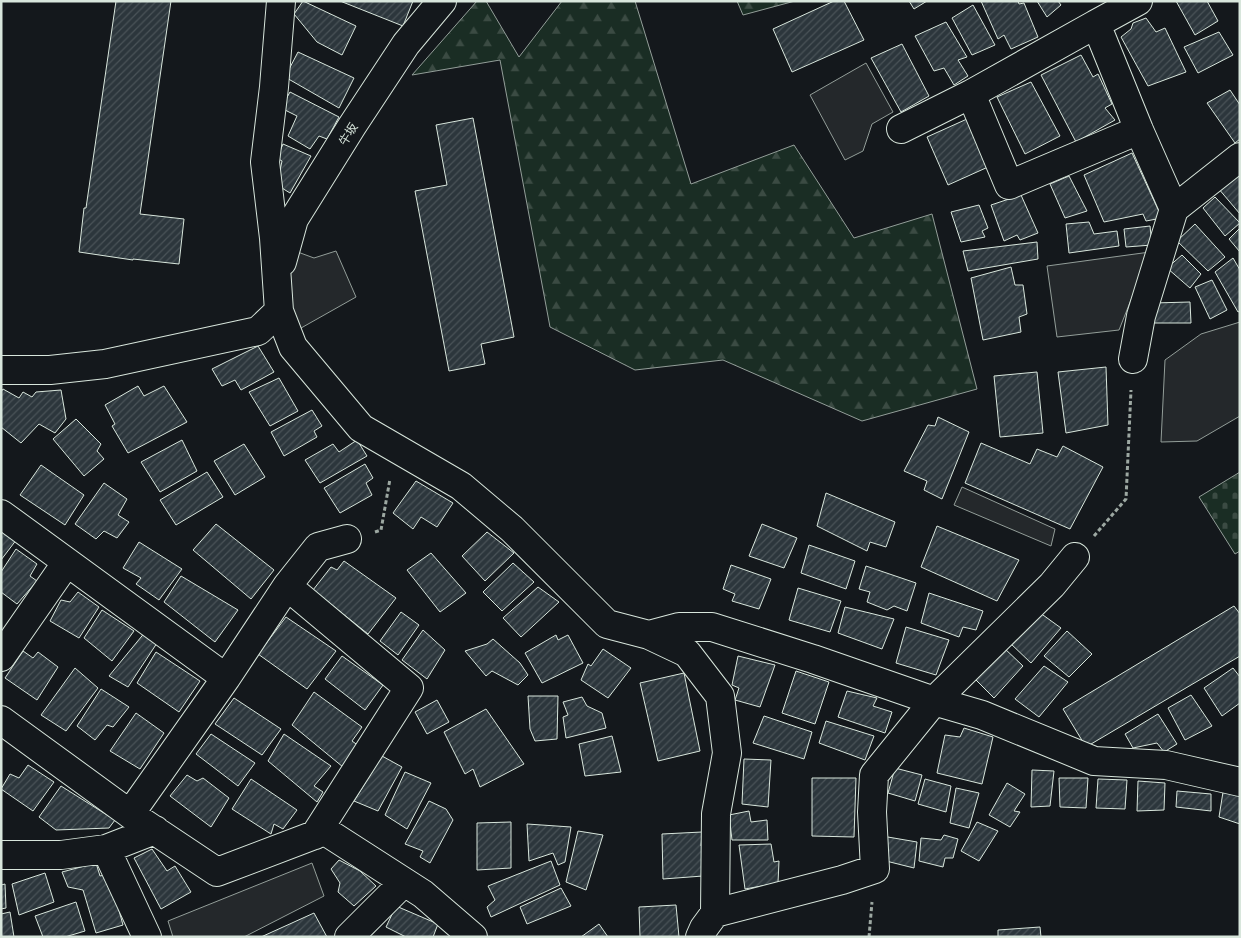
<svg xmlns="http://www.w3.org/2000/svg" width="1241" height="938" font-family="Quicksand,'Noto Sans JP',sans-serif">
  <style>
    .forest { fill: url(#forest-firs); stroke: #939e99 }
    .cemetery { fill: url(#cemetery-stones); stroke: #939e99 }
    .parking { fill: #24282b; stroke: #939e99 }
    .building { fill: url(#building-hatch); stroke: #d8e6dc }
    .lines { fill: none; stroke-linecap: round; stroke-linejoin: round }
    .minor-casing { stroke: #d8e6dc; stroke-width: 30 }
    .path { stroke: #9da8a2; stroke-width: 3; stroke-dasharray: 4 2.5; stroke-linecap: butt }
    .minor { stroke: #14181c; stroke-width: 28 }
    .labels { text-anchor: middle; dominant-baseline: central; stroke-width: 4; stroke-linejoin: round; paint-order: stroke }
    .street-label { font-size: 12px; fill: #d8e6dc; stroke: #14181c }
  </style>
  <defs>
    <pattern id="forest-firs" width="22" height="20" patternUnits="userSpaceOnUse" patternTransform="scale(1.25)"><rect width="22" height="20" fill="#1a2d24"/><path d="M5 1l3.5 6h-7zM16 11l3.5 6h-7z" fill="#3b4b43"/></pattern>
    <pattern id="cemetery-stones" width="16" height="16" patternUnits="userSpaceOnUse" patternTransform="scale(1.25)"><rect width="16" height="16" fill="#1a2d24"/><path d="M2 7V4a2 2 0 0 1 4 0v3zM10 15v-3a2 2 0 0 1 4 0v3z" fill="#3b4b43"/></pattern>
    <pattern id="building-hatch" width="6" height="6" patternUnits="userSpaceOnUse" patternTransform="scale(1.25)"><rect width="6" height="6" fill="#2c363c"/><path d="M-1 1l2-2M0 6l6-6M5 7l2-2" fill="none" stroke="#4a5358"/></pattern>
  </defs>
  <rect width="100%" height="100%" fill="#14181c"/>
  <!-- forest -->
  <path class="forest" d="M477,1H486L519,57L562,1H635L691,184L794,145L854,238L932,214L977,389L862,421L723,360L635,370L550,327L500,60L412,75Z
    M737,1H795L743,15Z"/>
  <!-- cemetery -->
  <path class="cemetery" d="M1240,472V551L1235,554L1199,497Z"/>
  <!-- parking -->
  <path class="parking" d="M866,63L893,112L872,124L863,151L845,160L810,95Z
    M295,251L314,258L336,251L356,297L294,332L287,278Z
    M1150,252L1119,330L1057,337L1047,266Z
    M1240,322V416L1197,441L1161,442L1165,360L1201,334Z
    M962,487L1055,529L1051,546L954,505Z
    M312,863L324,896L244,937H173L168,921Z"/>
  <!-- building -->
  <path class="building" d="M116,1H171L140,214L184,219L179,264L133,259V260L79,252L84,208H86Z
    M303,1L356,26L342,55L317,42L294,14Z
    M340,1H413L403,26Z
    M834,1H844L864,40L792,72L773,29Z
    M909,1H927L914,9Z
    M981,1H1018L1019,4L1024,3L1038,37L1011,49L1004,35L998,39Z
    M1037,1H1058L1061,5L1047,17Z
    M1176,1H1207L1218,21L1195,35Z
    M973,5L995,45L972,55L952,18Z
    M1146,18L1156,32L1165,28L1186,72L1148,86L1121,37L1131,29L1133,23Z
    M946,22L967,57L958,60L968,76L954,85L944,68L934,71L915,36Z
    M1219,32L1233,55L1198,73L1184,47Z
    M902,44L929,96L901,112L871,58Z
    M298,52L354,78L339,108L285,77Z
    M1081,55L1093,77L1098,74L1112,104L1105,108L1115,120L1076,142L1041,75Z
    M1031,82L1060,136L1025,154L997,97Z
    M1230,90L1240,105V139L1235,143L1207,103Z
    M290,92L339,117L327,139L319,136L310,149L288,136L297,116L281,108Z
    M473,118L514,337L481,344L485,364L449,371L415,191L447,185L436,125Z
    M967,119L988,167L948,185L927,137Z
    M283,144L311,156L290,193L277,185L282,161L277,158Z
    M1132,153L1162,218L1146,221L1143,214L1104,222L1084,175Z
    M1235,173L1240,178V214L1218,188Z
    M1069,176L1087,211L1065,218L1050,184Z
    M1021,195L1038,233L1020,240L1017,235L1004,241L991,205Z
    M1215,197L1240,223L1225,236L1203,208Z
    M979,205L988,228L982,231L985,237L961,242L951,212Z
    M1089,222L1094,234L1117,231L1119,246L1069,253L1066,224Z
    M1195,224L1225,257L1208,271L1177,241Z
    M1150,226L1152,245L1126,247L1124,229Z
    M1240,228V252L1229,239Z
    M1037,242L1038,259L968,271L963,251Z
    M1182,255L1201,274L1190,288L1167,268Z
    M1233,258L1240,270V311L1238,312L1215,272Z
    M1011,267L1015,285H1023L1027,314L1019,317L1021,332L983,340L971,278Z
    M1212,280L1227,310L1210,319L1195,287Z
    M1190,302L1191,323H1154L1153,303Z
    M258,346L274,372L241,390L235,380L222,386L212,369Z
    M1106,367L1108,425L1066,433L1058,372Z
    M1037,372L1043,433L1000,437L994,376Z
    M279,378L298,411L270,426L249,392Z
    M138,386L144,396L164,386L187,422L128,453L112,426L115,424L105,405Z
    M3,389L19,398L23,392L32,397L36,392L61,390L66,419L55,433L39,424L21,443L1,427V392Z
    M312,410L322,426L314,431L317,437L284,456L271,432Z
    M938,417L969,432L942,499L924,490L927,481L904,471L928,425L935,426Z
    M76,419L101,444L97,451L104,459L84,476L53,439Z
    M182,440L197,471L160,492L141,462Z
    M357,440L367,456L320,483L305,460L333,444L339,452Z
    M981,443L1030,464L1037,449L1057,457L1063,446L1103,467L1070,529L965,483Z
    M244,444L265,477L235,495L214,461Z
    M365,464L373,478L366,483L372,495L340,513L324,488Z
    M41,465L84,495L65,525L20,495Z
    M207,472L223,497L176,525L160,500Z
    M416,481L453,503L437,527L421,517L413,529L393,513Z
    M104,483L127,499L118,515L129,522L117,538L104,531L96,539L75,524Z
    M826,493L895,522L886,547L870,542L867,551L817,526Z
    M216,524L274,570L251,599L193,550Z
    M762,524L797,538L784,568L749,556Z
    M937,526L1019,560L997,601L921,567Z
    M1,527L17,539L1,560Z
    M487,532L514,553L485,581L462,556Z
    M139,542L182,569L159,600L136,584L141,578L123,568Z
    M809,545L855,561L846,589L801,573Z
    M16,549L37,564L30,576L37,581L17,604L1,592V572Z
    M431,553L466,593L440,612L407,570Z
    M344,561L396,598L368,634L313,590L331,567L337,570Z
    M513,563L534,582L502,611L483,592Z
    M731,565L771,579L759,609L732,601L735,594L723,589Z
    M866,566L916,583L907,611L894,606L887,610L867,602L870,592L859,589Z
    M181,576L238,610L215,642L164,602Z
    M538,587L559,602L521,637L503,618Z
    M798,588L841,601L830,632L789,620Z
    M78,592L99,607L79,638L50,621L61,600L70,602Z
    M929,593L983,611L976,630L963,627L959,637L921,623Z
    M1234,606L1240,614V656L1086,747L1063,709Z
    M845,607L894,619L882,649L838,633Z
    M102,610L134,631L112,661L84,638Z
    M1036,610L1061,628L1031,663L1010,643Z
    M401,612L419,625L398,655L380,641Z
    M286,617L336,651L307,689L258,654Z
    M906,627L949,640L936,675L896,663Z
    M423,630L445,650L427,679L402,660Z
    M146,631L159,640L128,687L109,676Z
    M1067,631L1092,654L1069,677L1044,656Z
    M556,635L558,640L568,635L583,663L542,683L525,653Z
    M493,639L520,663L528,675L518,685L492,671L486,676L465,651L487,644Z
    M1003,647L1023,666L994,698L973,677Z
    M603,649L631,668L608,698L581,680L588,664L591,666Z
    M23,651L33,658L38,652L58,667L37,700L5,678Z
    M156,652L200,681L179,712L137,683Z
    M342,656L383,685L365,710L325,679Z
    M738,656L775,665L760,707L735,700L739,688L732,685Z
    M1044,666L1068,682L1039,717L1015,699Z
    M75,668L98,688L66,731L41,715Z
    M1233,668L1240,677V703L1222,716L1204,688Z
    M796,671L829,682L815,724L782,713Z
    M684,673L700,751L658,761L640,683Z
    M101,689L129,707L113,727L107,725L95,740L77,726Z
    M847,691L877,698L873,706L892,712L885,733L838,717Z
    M314,692L362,727L352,741L359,746L343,767L292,725Z
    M1191,695L1212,726L1185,740L1168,708Z
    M528,696H558L557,739L535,741L530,729Z
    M582,697L587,706L602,713L606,728L566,738L563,717L568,715L563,702Z
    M234,698L281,729L262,755L215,724Z
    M437,700L449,722L427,734L415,712Z
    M486,709L524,764L480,787L473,769L465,774L444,732Z
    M136,713L164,733L140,769L110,751Z
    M1158,714L1177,744L1164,752L1157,743L1133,748L1125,734Z
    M764,716L812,732L804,759L753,743Z
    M826,721L874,736L865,760L819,743Z
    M964,728L993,737L982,784L937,773L945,735L960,737Z
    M211,734L255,763L238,786L196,754Z
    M284,734L331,766L314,786L323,792L317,802L268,761Z
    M612,736L621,772L585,776L579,744Z
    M382,756L402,767L378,811L354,801Z
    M744,759L771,760L768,807L742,804Z
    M28,765L54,782L33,811L1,789L10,774L19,778Z
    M895,768L922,775L915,801L888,793Z
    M1032,770L1054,771L1050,806L1031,807Z
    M405,772L431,783L407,829L385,815Z
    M187,775L197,781L203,778L229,798L211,827L170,796Z
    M812,778H856L854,837L812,836Z
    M1059,778H1088L1086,808L1060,807Z
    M251,779L297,810L283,829L274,824L271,834L232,809Z
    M925,779L951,786L946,812L918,804Z
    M1098,779L1127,780L1125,809L1096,808Z
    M1138,781L1165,783L1164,810L1137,811Z
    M1007,783L1025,794L1014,811L1020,812L1010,827L989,815Z
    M61,786L115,820L109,828L56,830L39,817Z
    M956,788L979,793L969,828L950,823Z
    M1177,791L1211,794V811L1176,807Z
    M1223,792L1240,796V824L1219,817Z
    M429,801L446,809L453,820L430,863L420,857L423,851L405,844Z
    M749,811L751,822L767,820L768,840H732L729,815Z
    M511,822V868L477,870V823Z
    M977,822L998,831L979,861L961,851Z
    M527,824L571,827L565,862L558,865L553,853L529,861Z
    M578,831L603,835L586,890L566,882Z
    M702,832L701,846H708L703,876L663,879L662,834Z
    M944,835L958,839L953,858H945L943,867L919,861L921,838L941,840Z
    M882,836L917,842L914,868L882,860Z
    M771,844L774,862L779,861L778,883L745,889L739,845Z
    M152,849L167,871L175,866L191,892L161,909L134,858Z
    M339,860L360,871L376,886L354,906L338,892L340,883L331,869Z
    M551,861L560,885L491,917L487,907L495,900L488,886Z
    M96,863L100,876L109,874L123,925L96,933L83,890L68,887L62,872Z
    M45,873L54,902L19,915L12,884Z
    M5,884L6,908L1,909V885Z
    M561,888L571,906L527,924L520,907Z
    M76,902L85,931L65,937H43L35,916Z
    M676,905L679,937H640L639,907Z
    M396,906L438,924L433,937H406L386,927Z
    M10,912L14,937H1V914Z
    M314,913L327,937H261Z
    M599,924L608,937H581Z
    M1040,927L1041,937H998V930Z"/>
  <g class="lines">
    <!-- minor casing -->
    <g class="minor-casing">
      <path id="minor" d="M281,1L274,87L265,162L274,238L279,311L293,347L361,428L461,486L512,529L607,624L649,635L679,627H712L813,659L934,701L982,715L1094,761L1166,765L1240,782
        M1138,1L1096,24L1139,130L1174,209
        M971,94L1009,185L1139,130
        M901,129L971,94L1096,24
        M282,262L294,219L352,126L406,44L442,1
        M1133,359L1141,316L1174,209L1240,157
        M1,370H50L105,364L258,331L279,311
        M1,514L226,678
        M287,586L318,547L347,539
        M649,635L687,653L720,696L727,753L716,814L715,913
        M1,657L67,562
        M1,720L130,814L217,872L325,831L423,894L473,937
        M130,814L226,678L287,586L409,688L315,835
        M106,849L147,937
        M1,855H61L106,849L155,830
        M349,937L404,882
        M700,937L704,928L715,913L842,880L875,869L872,812L874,775L934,701L1052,585L1075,557"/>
    </g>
    <!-- path -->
    <path class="path" d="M375,532L381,530L390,479
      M1094,536L1126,499L1131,390
      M869,937L872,902"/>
    <!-- minor -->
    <use href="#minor" class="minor"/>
  </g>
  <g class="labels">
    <!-- street labels -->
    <g class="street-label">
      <text transform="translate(348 134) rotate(-58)">牛坂</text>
    </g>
  </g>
  <!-- border -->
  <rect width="1241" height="938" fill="none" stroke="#d8e6dc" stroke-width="5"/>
</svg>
